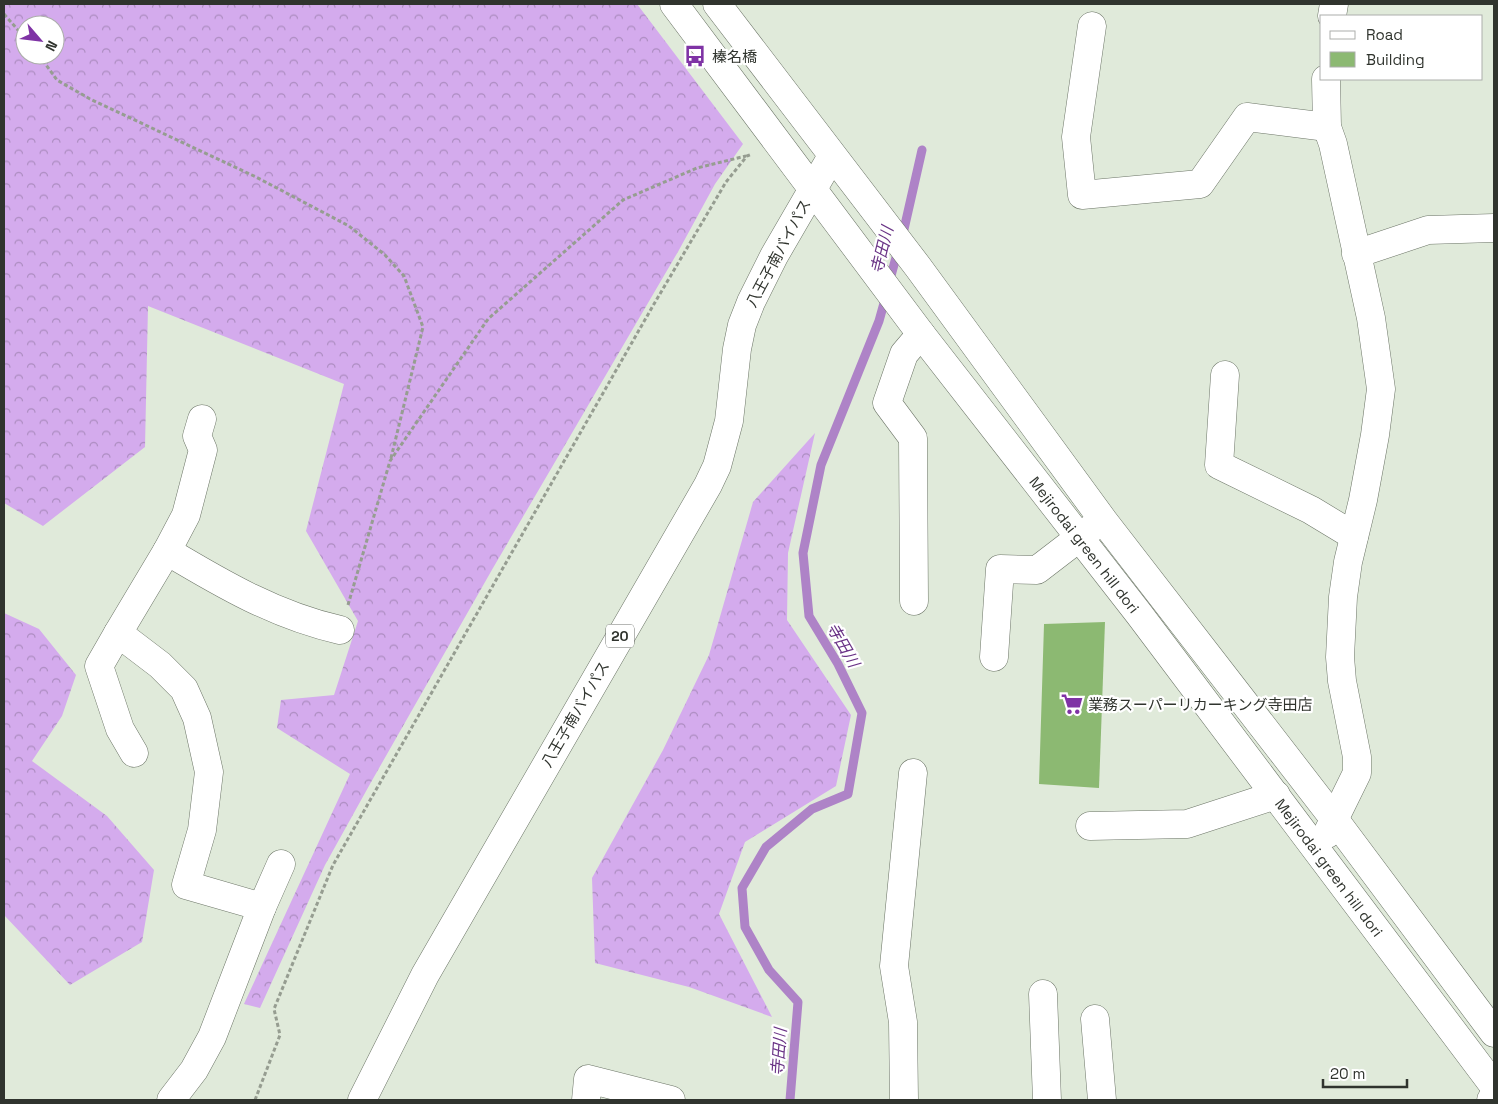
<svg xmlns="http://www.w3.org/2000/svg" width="1498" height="1104" font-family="'Space Grotesk','Noto Sans JP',sans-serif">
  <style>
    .forest { fill: url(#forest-crowns); fill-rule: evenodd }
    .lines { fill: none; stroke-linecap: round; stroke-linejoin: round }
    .stream { stroke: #ae83c7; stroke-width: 9 }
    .building { fill: #8cb972 }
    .minor-casing { stroke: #6c7567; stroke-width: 29 }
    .major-casing { stroke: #6c7567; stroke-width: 29 }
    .highway-casing { stroke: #6c7567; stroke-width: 29 }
    .path { stroke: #969d91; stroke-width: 3; stroke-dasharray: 4 2.5; stroke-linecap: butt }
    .minor { stroke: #fff; stroke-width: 28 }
    .major { stroke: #fff; stroke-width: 28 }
    .highway { stroke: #fff; stroke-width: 28 }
    .labels { text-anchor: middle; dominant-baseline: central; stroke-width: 4.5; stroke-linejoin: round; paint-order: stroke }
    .shield { fill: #fff; stroke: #6e716d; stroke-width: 1 }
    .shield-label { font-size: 14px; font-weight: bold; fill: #30342e }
    .poi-label { font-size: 15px; fill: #30342e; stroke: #fff; text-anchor: start }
    .street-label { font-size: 15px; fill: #30342e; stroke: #fff }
    .water-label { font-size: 16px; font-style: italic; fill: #6a3486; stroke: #fff }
  </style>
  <defs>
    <pattern id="forest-crowns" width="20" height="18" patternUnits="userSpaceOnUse" patternTransform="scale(1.25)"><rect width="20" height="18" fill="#d4abed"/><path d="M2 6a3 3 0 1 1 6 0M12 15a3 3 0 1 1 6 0" fill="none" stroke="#ac8cc0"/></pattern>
  </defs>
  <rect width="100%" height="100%" fill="#e0eada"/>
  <!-- forest -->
  <path class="forest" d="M4,4H637L743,144L715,184L679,250L493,568L370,784L325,865L260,1008L244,1004L350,774L277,728L281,700L334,695L358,621L306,531L344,384L148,306L145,447L43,526L4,503ZM25,25H55V55H25Z
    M815,433L788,553L787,620L851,715L836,786L745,842L719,914L772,1017L689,987L595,963L592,878L663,750L709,655L753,502Z
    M4,613L39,629L76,675L62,716L32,761L107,816L154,870L142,942L70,985L4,915Z"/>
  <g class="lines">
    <!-- stream -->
    <path class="stream" d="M902,238L922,150
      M889,283L898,250
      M790,1100L798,1002L769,970L745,927L742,888L766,847L812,809L848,794L862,713L838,664L809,616L803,553L821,465L879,321L886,296"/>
  </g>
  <!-- building -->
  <path class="building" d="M1105,622L1099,788L1039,784L1044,624Z"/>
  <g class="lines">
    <!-- minor casing -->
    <g class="minor-casing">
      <g id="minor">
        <path id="s1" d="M674,4L921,334L1139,614L1494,1086"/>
        <path d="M717,4L918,267L1103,520L1335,820L1494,1033"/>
        <path d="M1332,16L1334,4"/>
        <path d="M1092,26L1076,137L1082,195L1200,184L1247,117L1327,127"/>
        <path d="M1326,79L1327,127L1333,144L1371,318L1381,389L1375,435L1363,500L1348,562L1343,597L1340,657L1342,681L1357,757V773L1327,834"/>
        <path d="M1356,254L1428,230L1494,228"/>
        <path d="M1225,375L1219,465L1311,510L1354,536"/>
        <path d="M202,419L197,436L203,450L186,515L167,551L118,633L160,665L184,689L197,718L209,772L202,830L186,885L262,907"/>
        <path d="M167,551C222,584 277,616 340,630"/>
        <path d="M914,601L913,438L887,403L904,354L921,334"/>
        <path d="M118,633L99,666L120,729L134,753"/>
        <path d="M994,657L1000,569L1037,570L1093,527"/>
        <path d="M1090,826L1187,824L1276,795"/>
        <path d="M1043,994L1047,1100"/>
        <path d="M1095,1019L1102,1100"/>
        <path d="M171,1100L194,1070L212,1037L262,907L281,864"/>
        <path d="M586,1100L588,1079L671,1100"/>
        <path d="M904,1100L903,1022L894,966L913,773"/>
      </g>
    </g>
    <!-- major casing -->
    <g class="major-casing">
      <path id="major" d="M1491,1100L1494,1096"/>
    </g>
    <!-- highway casing -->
    <g class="highway-casing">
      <path id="highway" d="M362,1100L425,975L708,485L717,466L729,421L737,349L742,325L751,302L774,256L832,156"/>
    </g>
    <!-- path -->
    <path class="path" d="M4,14L25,38
      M39,55L57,80L90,99L256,177L349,226L385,255L404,276L423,327L391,458
      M348,605L390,461L488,319L623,200L697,168L746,156
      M255,1100L280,1035L274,1009L333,865L654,304L726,182L747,156L752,154"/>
    <!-- minor -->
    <use href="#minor" class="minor"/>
    <!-- major -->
    <use href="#major" class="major"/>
    <!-- highway -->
    <use href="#highway" class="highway"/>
  </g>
  <!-- icons -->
  <defs>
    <g id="bus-bare" transform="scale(1.725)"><path d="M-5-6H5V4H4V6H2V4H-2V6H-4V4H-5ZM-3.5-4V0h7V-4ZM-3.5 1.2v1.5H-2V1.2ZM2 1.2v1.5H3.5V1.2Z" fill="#7f33a5" stroke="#fff" stroke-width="2.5" paint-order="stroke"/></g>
    <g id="supermarket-bare" transform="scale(1.725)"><path d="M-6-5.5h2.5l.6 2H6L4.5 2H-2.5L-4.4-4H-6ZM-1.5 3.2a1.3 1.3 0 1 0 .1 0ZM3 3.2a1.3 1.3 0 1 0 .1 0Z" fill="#7f33a5" stroke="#fff" stroke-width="2.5" paint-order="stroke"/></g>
  </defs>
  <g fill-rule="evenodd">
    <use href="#bus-bare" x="695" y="56"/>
    <use href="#supermarket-bare" x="1072" y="704"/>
  </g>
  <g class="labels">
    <!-- shield labels -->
    <rect class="shield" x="606" y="624.5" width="28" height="23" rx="4"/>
    <g class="shield-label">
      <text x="620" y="636">20</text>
    </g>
    <!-- poi labels -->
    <g class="poi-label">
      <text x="712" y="56">榛名橋</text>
      <text x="1088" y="704">業務スーパーリカーキング寺田店</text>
    </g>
    <!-- street labels -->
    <g class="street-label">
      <text transform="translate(778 253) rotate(-62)">八王子南バイパス</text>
      <text stroke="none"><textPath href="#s1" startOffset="679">Mejirodai green hill dori</textPath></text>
      <text transform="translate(575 714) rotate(-60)">八王子南バイパス</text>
      <text stroke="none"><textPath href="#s1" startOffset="1084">Mejirodai green hill dori</textPath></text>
    </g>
    <!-- water labels -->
    <g class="water-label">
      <text transform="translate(882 250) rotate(-76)">寺田川</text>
      <text transform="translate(843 645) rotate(60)">寺田川</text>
      <text transform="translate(779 1052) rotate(-86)">寺田川</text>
    </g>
  </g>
  <!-- border -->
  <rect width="1498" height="1104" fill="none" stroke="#30342e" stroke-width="10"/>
  <!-- legend -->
  <rect x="1320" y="15" width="162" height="65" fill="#ffffff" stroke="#acaeab"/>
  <rect x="1330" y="31" width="25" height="8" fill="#ffffff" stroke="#acaeab"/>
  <text x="1366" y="40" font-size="15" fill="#30342e">Road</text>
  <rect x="1330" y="52" width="25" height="15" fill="#8cb972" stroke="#acaeab"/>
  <text x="1366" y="65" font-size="15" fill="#30342e">Building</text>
  <!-- north arrow -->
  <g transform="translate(40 40) rotate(118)"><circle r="24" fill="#ffffff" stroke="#acaeab"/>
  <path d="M0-4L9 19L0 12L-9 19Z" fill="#7f33a5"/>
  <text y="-8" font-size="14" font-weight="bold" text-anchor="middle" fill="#30342e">N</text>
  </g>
  <!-- scale -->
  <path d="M1323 1079v8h84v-8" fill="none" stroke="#30342e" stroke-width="2.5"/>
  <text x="1330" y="1079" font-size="15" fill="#30342e" stroke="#ffffff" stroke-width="4" paint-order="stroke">20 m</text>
</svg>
